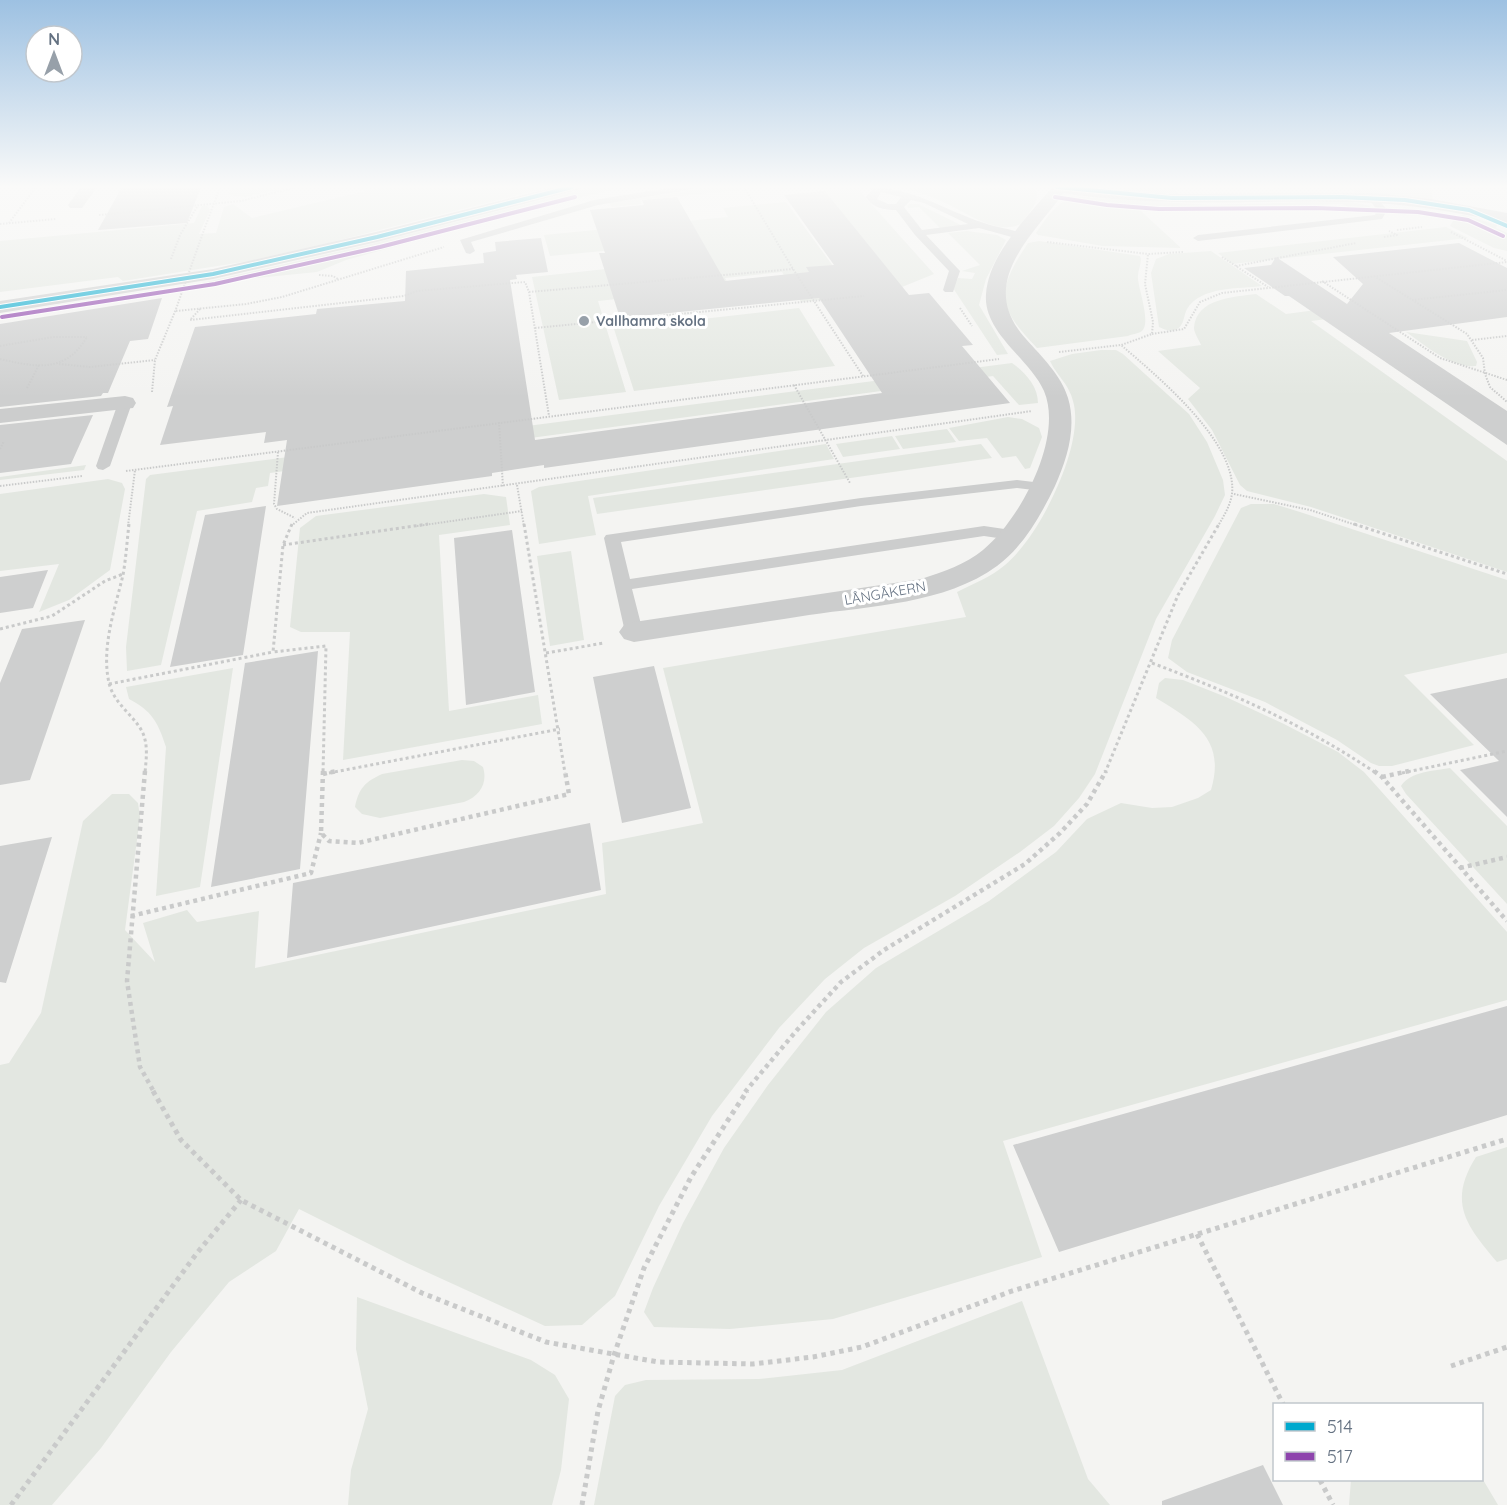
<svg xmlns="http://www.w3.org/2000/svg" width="1507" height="1505" font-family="Quicksand,sans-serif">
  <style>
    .green { fill: #e3e7e1 }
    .building { fill: #cecfcf }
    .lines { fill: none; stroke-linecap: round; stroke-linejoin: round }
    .path-far3 { stroke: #c9caca; stroke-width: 2; stroke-dasharray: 1.5 1.5; stroke-linecap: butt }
    .path-far2 { stroke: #c9caca; stroke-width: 3; stroke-dasharray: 3 3; stroke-linecap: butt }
    .path-far1 { stroke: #c9caca; stroke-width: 4.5; stroke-dasharray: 4 4; stroke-linecap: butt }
    .path { stroke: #c9caca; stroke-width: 5; stroke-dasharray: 4.5 4.5; stroke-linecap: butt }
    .service { fill: #cccdcd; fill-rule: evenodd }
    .minor { fill: #cccdcd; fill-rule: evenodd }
    .tertiary { fill: #cccdcd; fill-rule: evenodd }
    .path-bridge { stroke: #c9caca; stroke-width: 2; stroke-dasharray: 1.5 1.5; stroke-linecap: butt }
    .bus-1-casing { stroke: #fff; stroke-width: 6 }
    .bus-2-casing { stroke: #fff; stroke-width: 6 }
    .bus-1 { stroke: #00a9ce; stroke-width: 4 }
    .bus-2 { stroke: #8e44ad; stroke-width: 4 }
    .poi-dot { fill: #97a0a9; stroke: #fff; stroke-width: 2 }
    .labels { text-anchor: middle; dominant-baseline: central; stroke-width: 6; stroke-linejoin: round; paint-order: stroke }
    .far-poi-label { font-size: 14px; font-weight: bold; fill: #657282; stroke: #fff; text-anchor: start }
    .far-street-label { font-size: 14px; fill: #657282; stroke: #fff }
  </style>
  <rect width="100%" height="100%" fill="#f4f4f2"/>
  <!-- green -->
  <path class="green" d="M231,187H288L245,197L229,195Z
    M382,187H549L328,243L249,261L123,281L118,277L0,292V241L194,223L202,206H207L210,210L199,234L216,233L224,207L233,204L252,218Z
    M592,187H625L543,206L346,260L317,272L198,284L367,245Z
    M714,187H736L739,190L640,200L641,204L612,207L609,203Z
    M900,187H1034C1043,200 1029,212 1021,224C995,236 965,211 941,201C928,195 914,191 900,187Z
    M1082,187H1171L1179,194L1103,188L1101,190Z
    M1347,187H1431L1433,200L1356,193Z
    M857,188L934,274L902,287L825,191Z
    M1078,197L1210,205L1347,201L1370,206L1372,210L1358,212L1342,204L1187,207L1141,211L1181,248L1103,246L1038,235L1036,233C1047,217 1058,199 1078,197Z
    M786,202L855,296L801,302L782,272L725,278L730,287L598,301L626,392L559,400L532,277L652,264L645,247L550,256L544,235L728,217L723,208Z
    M909,204H918L963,226L940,228L919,207L908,208L907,206Z
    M1464,215L1497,225L1496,228L1507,233V251L1494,248L1450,226L1456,216Z
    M1446,227L1468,238L1232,264L1218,253Z
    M967,231L997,235L1006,240L986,279L979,305L1008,354L997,355L953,288L958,278L972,279L975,273L962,271L980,265L948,233Z
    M1039,241L1140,256C1143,263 1137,270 1138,279C1139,290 1151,323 1142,331C1138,334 1132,334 1128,336L1037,348C996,306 996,291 1028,243Z
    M1211,251L1262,286C1239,289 1201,286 1187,309C1184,314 1184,326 1177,329C1171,332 1165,330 1159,327L1151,273L1156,259L1169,254Z
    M1256,294L1286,314L1346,306L1360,315L1311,321L1507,461V572L1311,507L1247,491L1240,485L1212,430L1188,399L1200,388L1158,351L1201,345C1199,340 1194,333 1194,328C1196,298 1234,297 1256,294Z
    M799,308L835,366L634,391L614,329Z
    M1406,332L1467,341L1477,362L1476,366C1451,368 1426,346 1406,332Z
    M1101,350H1116L1123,354L1189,414L1207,442L1223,480L1225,495L1215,516L1156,619L1095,774L1079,798L1054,826L1020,852L955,896L864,948L825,979L779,1028L712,1116L659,1206L615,1296L582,1325L545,1326L407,1263L299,1209L276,1251L229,1282L171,1352L101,1448L52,1505H0V1065L9,1063L41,1013L83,821L112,794H129L138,803L140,817L125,930L155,962L143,923L187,910L197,922L259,911L255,968L606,894L602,843L703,823L663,668L966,617L957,592C973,584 991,577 1005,565C1039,537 1083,449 1074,405C1070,384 1058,378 1050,361L1072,354Z
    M1012,363C1025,372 1038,386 1038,403L1019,405L993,376L270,473L268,486L256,488L252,502L197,511L161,665L127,671L126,647L146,479L150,475Z
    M1008,417L1022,419L1039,428L1042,437L1030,468L1025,469L1016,456L1002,458L987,438L959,441L949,428Z
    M947,429L956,442L903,449L895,436Z
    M892,436L900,449L843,457L836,444Z
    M826,444L834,459L588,496L596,535L539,544L531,491L539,487Z
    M981,444L992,458L597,514L593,498Z
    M86,465L84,470L0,480V477Z
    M108,479L122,483L125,489L110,570L69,600L39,612L59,564L0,571V494Z
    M484,494L506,497L510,525L439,535L449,711L538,695L542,724L343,760L350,632H301L290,627L300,528L316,516Z
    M1251,504H1274L1300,512L1507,580V653L1404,675L1474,745L1392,766H1379L1371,763L1337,740L1265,702L1187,672L1168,658L1172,640L1241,508Z
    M571,551L584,640L550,646L537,556Z
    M233,668L200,887L156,896L166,747C158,722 152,711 129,699L126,687Z
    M1165,678L1183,680L1226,697L1284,724L1338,752L1364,772L1507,932V1000L1003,1141L1042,1257L833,1319L730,1329L654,1327L644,1312L653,1288L683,1223L724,1148L768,1085L826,1012L876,968L989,901L1056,852L1087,819L1121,803L1152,808L1172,807L1198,798L1211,790C1226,739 1195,722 1156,698L1159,683Z
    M462,760L474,761L483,767C488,783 480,796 464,802L380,818L362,814L355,807C359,788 365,782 382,774Z
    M1450,768L1507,826V904L1406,794L1401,786C1411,771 1434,771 1450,768Z
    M1507,1147V1259L1497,1262C1467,1226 1447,1203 1476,1157Z
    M357,1297L531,1360L555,1375L569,1399L561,1470L552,1505H348L351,1470L368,1409L356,1349Z
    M1022,1301L1088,1479L1110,1505H594L615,1396L625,1385L646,1380L759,1379L842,1370Z
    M1482,1478L1498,1505H1349L1351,1480H1482Z"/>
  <!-- building -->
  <path class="building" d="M122,187H201L187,223L98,230Z
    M825,191L909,295L929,293L973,345L962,346L1010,403L544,468V465L492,473V476L277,506L287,440L264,443L266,432L160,445L173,406L167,407L195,327L316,314L317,309L405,301L406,271L484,263L483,253L496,251L495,242L541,238L548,272L516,275L517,279L510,280L535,440L882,393L819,298L620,318L599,253H605L590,210L644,205L642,200L677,197L725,281L809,272L806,267L834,265L784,195Z
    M1459,243L1507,268V317L1389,333L1507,411V445L1289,296H1285L1244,268L1271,265L1276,257L1347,304L1363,284L1333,257Z
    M162,298L148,339L130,341L108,393H103L101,396L0,407V324Z
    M93,415L71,464L0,473V425Z
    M266,506L243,655L170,667L205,515Z
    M512,530L535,692L466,705L454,538Z
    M48,570L33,608L0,613V577Z
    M85,620L30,780L0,785V683L22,629Z
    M318,651L300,869L211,887L245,663Z
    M654,666L691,808L622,823L593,677Z
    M1507,678V817L1460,770L1499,761L1430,694Z
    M590,823L601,890L287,958L293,883Z
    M52,837L6,983L0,982V846Z
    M1507,1006V1115L1059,1252L1013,1145Z
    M1263,1465L1283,1505H1162V1501Z"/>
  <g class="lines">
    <!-- path-far3 -->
    <path class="path-far3" d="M744,187L793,269L863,376
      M99,215L241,201L297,187
      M9,223L36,187
      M0,224L56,219
      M204,230L220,187
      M1397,230L1422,227
      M1451,232L1507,261
      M1384,237L1397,235L1389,231
      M1047,242L1148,254
      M1183,252L1148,254L1145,284L1153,322L1152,334L1121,345C1157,376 1227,434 1232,483C1234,500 1226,512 1218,526
      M1222,257L1268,287
      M171,259L180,235L197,207
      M1236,266L1356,243
      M319,275L333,276L338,279
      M1374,276L1467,334L1483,358L1485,374L1490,387L1507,402
      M1322,281L1440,358L1507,380
      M529,292L793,269
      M1412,300L1507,290
      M960,308L972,326
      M200,309L190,320L404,296L417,291L525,282L529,292L549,416
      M176,311L246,304L282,297L444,247
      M535,328L864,296
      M1152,334L1184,329L1200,302L1222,293L1507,262
      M1472,340L1507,336
      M0,346L53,337H87
      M1059,352L1121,345
      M0,359C35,367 65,374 87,337
      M59,364L90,367L155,360
      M794,385L850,483
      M27,388L39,365
      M152,392L155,360L176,309
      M499,422L503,487
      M0,449L4,441
      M278,452L274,504L277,509L295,518
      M126,471L999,359
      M517,485L524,526
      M0,486L82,476
      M1234,494L1310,510L1359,526
      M128,526L135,470
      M291,526L307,513L1032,411
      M417,526L522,511"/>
    <!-- path-far2 -->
    <path class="path-far2" d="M129,524C127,541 126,558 123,575C115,609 101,647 109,683C114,705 138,718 144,736C148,748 146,761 145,773
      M292,524L283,545L273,652L326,646L323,773
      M524,524L565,773
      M1354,524L1507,574
      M283,545L428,524
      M0,629L52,616L105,581L123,574
      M546,653L604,643
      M1152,663C1234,694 1303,724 1376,773
      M109,684L273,652
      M329,773L560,729
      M1105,773L1178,595L1219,524
      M1402,773L1507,751"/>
    <!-- path-far1 -->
    <path class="path-far1" d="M145,771L127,981L140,1067L154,1092
      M323,771L321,833L329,841L358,843L569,794L565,771
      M1374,771L1382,777L1507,921
      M323,774L337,771
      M1382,777L1409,771
      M1460,868L1507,857
      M131,916L311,873L321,833
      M745,1092L797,1030L841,982L884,950L1025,864L1060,833L1087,804L1106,771"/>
    <!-- path -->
    <path class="path" d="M153,1091L181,1140L241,1200L422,1293L546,1342L658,1362L753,1364L813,1357L862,1347L1012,1291L1507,1139
      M1197,1234L1283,1404
      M1451,1366L1507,1347
      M1320,1480L1333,1505
      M11,1505L197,1253L241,1200
      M582,1505L598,1411L614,1355L644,1268L691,1177L747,1091"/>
    <!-- service -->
    <path class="service" d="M674,187H693L688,190L598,205L471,242L475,251L470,254L466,253L460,240L594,200Z
      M869,187C913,187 944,210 984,223C997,228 1017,229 1028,237L1023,240L979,228L926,235L960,271L953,292H945L943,290L949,271L915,235L896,210C885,210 872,208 866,197L872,190ZM881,192L901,197L896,204H888L877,199ZM911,200L924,203L968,224L922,230L904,207Z
      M1373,195L1376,196L1387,210L1382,219L1198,241L1193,238L1198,235L1375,215L1377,210L1368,198Z
      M1470,209H1476L1507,222V229L1470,213Z
      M125,399L132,403L110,466L103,470L98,469L96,466L118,403Z
      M1017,480L1042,483L1049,487L1042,491L1017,488L861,506L621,542L630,579L984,526L1011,530L1019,535L1011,540L984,536L632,589L643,632L640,636H628L625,632L604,538L606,535L861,498Z"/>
    <!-- minor -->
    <path class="minor" d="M81,187H97L82,208H70L68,205Z
      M1052,187H1068C1035,234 974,282 1026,339C1042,357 1061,375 1068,398C1077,428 1067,459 1055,486C1041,515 1023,547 997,566C945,604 870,606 809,615C751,624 692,633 634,642L624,639L619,632L624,625L634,622L921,579C943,572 966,564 983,550C1020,520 1064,438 1044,391C1030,359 983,333 986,294C989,253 1028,217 1052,187Z
      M125,396L133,398L136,403L133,408L0,423V409Z"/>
    <!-- tertiary -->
    <path class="tertiary" d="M555,187H580L577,190L377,242L213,279L0,313V301L213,269L376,232Z
      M1049,187H1082L1168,194L1373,193L1431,199L1507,213V223C1456,212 1405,203 1353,202C1251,199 1160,209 1057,192Z"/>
    <!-- path-bridge -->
    <path class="path-bridge" d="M176,309L204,230"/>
    <!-- bus-1 casing -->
    <g class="bus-1-casing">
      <path id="bus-1" d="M1057,187L1172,198L1341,197L1405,200L1469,210L1507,226
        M0,307L213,274L377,237L572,187"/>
    </g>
    <!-- bus-2 casing -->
    <g class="bus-2-casing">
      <path id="bus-2" d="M1055,197L1107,205L1159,209L1316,208L1418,212L1468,220L1503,236
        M2,317L215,284L380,247L575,197"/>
    </g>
    <!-- bus-1 -->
    <use href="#bus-1" class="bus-1"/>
    <!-- bus-2 -->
    <use href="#bus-2" class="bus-2"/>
  </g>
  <!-- sky -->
  <linearGradient id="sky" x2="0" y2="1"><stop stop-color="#9dc1e2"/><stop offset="0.47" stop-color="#fafaf9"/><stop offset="1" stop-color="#fafaf9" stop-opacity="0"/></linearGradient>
  <rect width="1507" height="397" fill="url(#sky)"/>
  <!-- markers -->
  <circle class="poi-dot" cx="584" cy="321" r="6"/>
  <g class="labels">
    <!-- far-poi labels -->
    <g class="far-poi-label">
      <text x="596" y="321">Vallhamra skola</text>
    </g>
    <!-- far-street labels -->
    <g class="far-street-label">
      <text transform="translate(885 593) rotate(-10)">LÅNGÅKERN</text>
    </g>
  </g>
  <!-- legend -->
  <rect x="1273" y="1403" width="210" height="78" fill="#ffffff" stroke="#c1c7cd" stroke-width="1.5"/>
  <rect x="1285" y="1422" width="30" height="9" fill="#00a9ce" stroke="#c1c7cd" stroke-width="1.5"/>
  <text x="1327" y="1433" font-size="18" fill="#657282">514</text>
  <rect x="1285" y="1452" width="30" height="9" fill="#8e44ad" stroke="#c1c7cd" stroke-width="1.5"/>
  <text x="1327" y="1463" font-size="18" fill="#657282">517</text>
  <!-- north arrow -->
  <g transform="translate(54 54)"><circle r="28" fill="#ffffff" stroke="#c1c7cd" stroke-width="1.5"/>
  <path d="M0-4.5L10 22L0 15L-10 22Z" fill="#97a0a9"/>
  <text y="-9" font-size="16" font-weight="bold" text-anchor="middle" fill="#657282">N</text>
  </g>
</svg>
